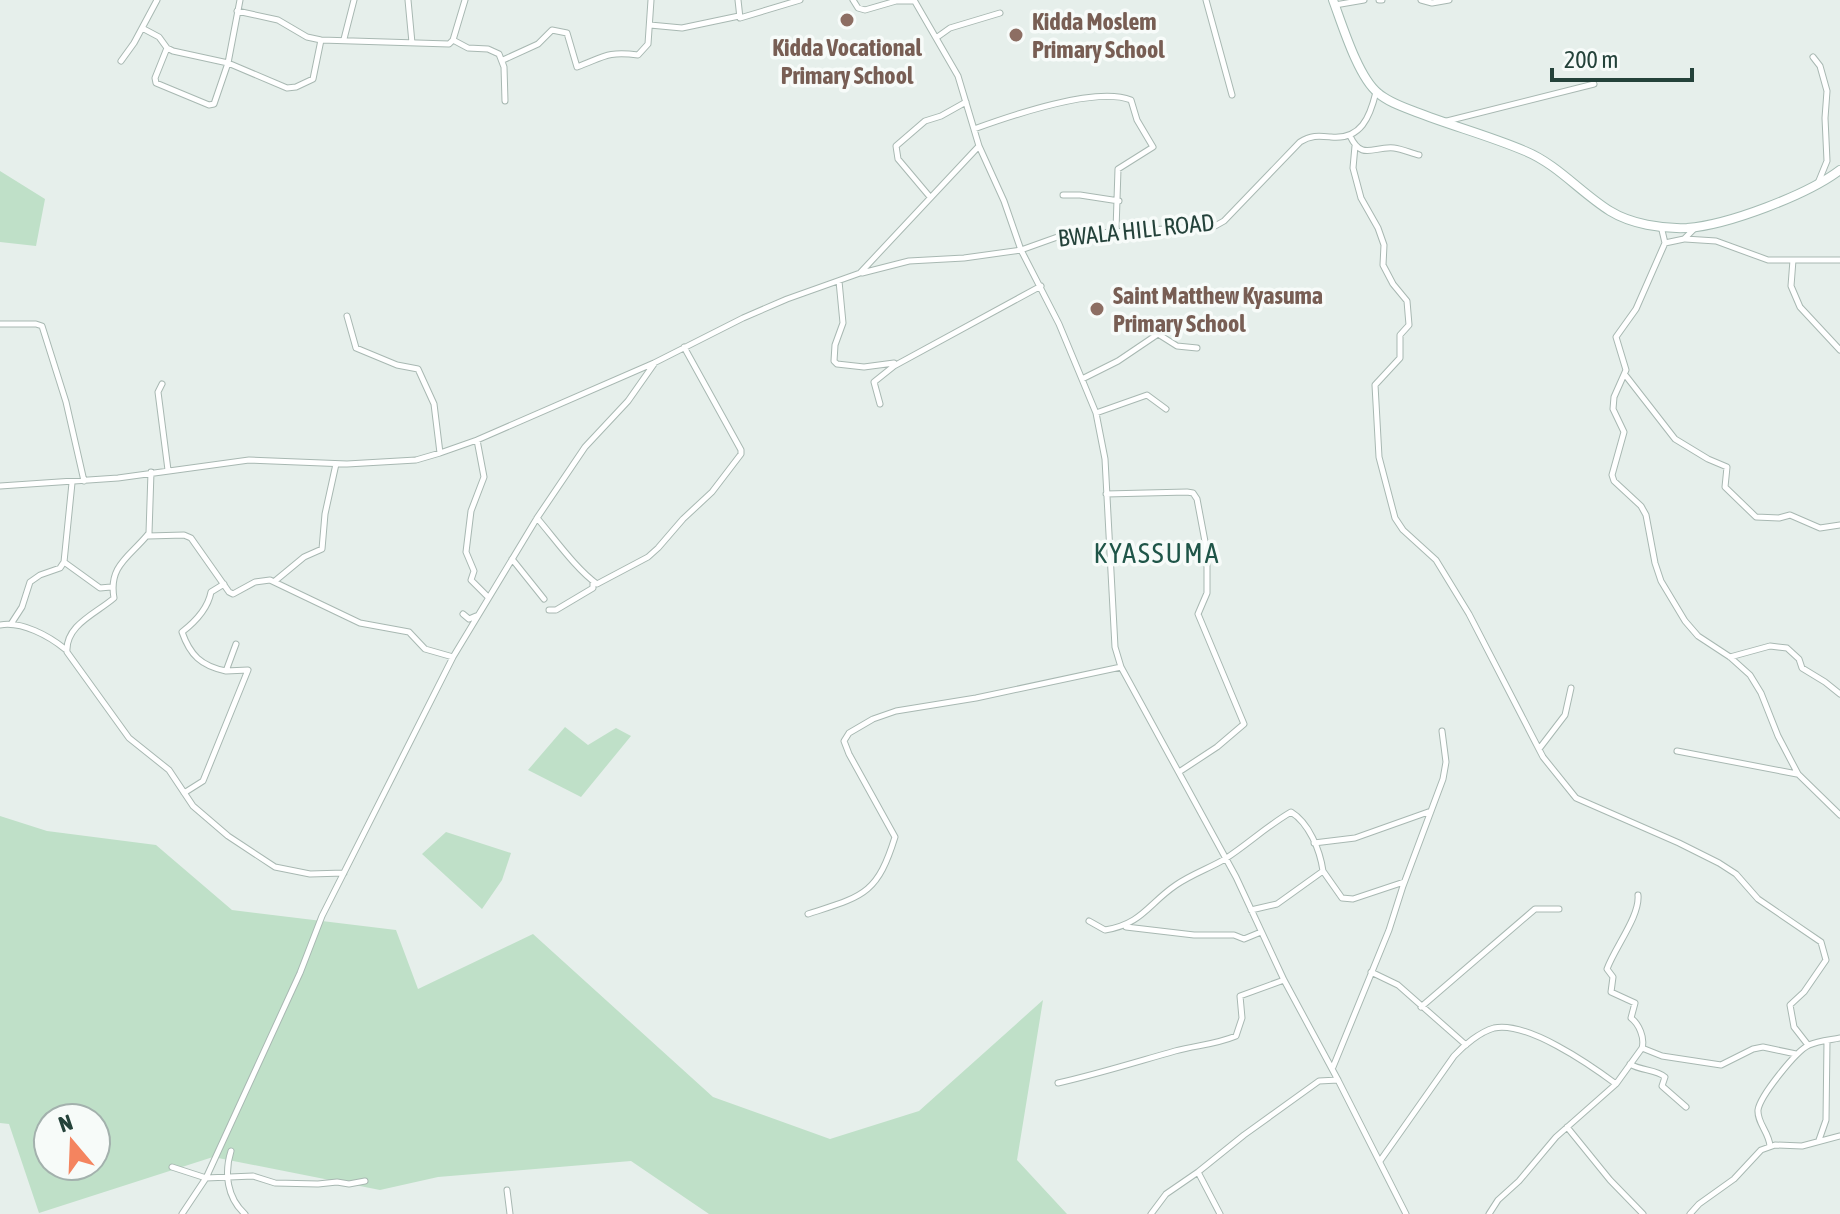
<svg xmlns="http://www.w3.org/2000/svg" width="1840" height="1214" font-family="'Asap Condensed',sans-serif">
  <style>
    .green { fill: #bfe0c8; fill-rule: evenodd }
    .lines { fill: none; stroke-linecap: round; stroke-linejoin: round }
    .street-casing { stroke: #a8b8b2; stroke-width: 7 }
    .secondary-casing { stroke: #a4bbb3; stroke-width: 10 }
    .street { stroke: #fff; stroke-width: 5 }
    .secondary { stroke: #fff; stroke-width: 8 }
    .education-dot { fill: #8d6e63; stroke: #f7fbf9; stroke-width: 3 }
    .labels { text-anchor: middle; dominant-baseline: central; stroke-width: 7; stroke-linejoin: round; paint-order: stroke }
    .education-label { font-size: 24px; font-weight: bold; fill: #785e54; stroke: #f7fbf9; text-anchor: start }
    .street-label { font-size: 24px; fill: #24423a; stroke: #f7fbf9 }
    .quarter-label { font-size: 28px; letter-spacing: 2px; fill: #1f5548; stroke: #f7fbf9 }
  </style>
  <rect width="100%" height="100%" fill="#e6efeb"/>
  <!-- green -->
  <path class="green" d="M0,171L45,199L36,246L0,242Z
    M565,727L588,745L616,728L631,736L581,797L528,770Z
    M0,816L47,831L156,845L232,910L396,930L418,989L533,934L713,1097L830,1139L919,1111L1043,1000L1017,1160L1067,1214H709L631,1161L438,1177L380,1190L213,1157L39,1213L9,1124L0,1123ZM48,1118H96V1166H48Z
    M446,832L511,853L502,880L482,909L422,854Z"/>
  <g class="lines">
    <!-- street casing -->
    <g class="street-casing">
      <path id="street" d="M408,0L412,43
        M738,0L740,18L800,0
        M853,0L858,8L865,10L896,1H914
        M914,0L958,76L979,146L1004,201L1021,250L1059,324L1096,413L1105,459L1115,647L1121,667L1236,877L1284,980L1338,1080L1406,1214
        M1206,0L1232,95
        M1379,0H1382
        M1421,0L1432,3L1449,0
        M1335,5L1364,0
        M237,11L278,20L307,37L321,40L449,44L453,40L465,0
        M650,25L682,28L739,16
        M142,28L159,37L167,48L173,51L228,63L287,88L296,87L313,79L321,40
        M936,38L950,28L1000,13
        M344,39L354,0
        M453,40L468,48L488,49L499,54L504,67L505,101
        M167,48L155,78L156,83L209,105L214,104L228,63L240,0
        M1813,57L1820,66L1827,91L1825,118L1827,161L1818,183
        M503,60L538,44L552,30L567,33L577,67C604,57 607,51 638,55L648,44L651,0
        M121,61L134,43L157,0
        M1443,122L1594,84
        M974,129C1010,116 1095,86 1131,100L1137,120L1153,147L1118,169L1116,230
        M1350,136C1362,161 1373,146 1394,148C1402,149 1411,153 1419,155
        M1355,146L1353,168L1361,198L1378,228L1384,245L1383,265L1393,284L1407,301L1409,325L1400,335V358L1375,385L1379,457L1395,518L1403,530L1436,560L1469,614L1543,757L1576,798L1679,843L1719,863L1736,874L1758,899L1821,942L1826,960L1804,992L1790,1005L1794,1027L1808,1045
        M1063,195H1080L1119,201
        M930,197L898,159L896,146L925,121L941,116L966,102
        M1661,226L1665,243
        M1696,227L1684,239L1665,243L1636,309L1616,337L1626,370L1614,397L1613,409L1624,432L1612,475L1614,481L1641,506L1646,515L1655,563L1661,581L1685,621L1698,636L1730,657L1750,675L1761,693L1778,736L1798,774L1840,815
        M1685,239L1716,241L1768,260H1840
        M1793,260L1791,286L1800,307L1840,350
        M862,273L909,261L964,258L1021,250L1063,235L1215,226L1224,221L1300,142C1311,135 1319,136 1331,137C1361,140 1370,117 1376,92
        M839,281L843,323L835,345L834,361L837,364L864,367L894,363
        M347,316L356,348L397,365L418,369L434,404L440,453
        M0,324H36L42,326L66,402L84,481
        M1626,376L1675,439L1708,459L1727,467L1725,487L1756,517L1779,518L1790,515L1820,528L1840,525
        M1082,379L1118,361L1158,334L1177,346L1197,348
        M162,384L158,392L168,470
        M880,404L874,382L894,366L1041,286
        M1096,413L1147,395L1166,409
        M477,440L484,477L471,511L466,552L474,571L471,580L488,597
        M151,472L149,533C131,556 108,565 114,598C97,613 65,625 67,652L129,738L169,770L193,806L228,836L275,867L310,874L344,873
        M0,486L118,478L249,460L347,464L416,460L440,453L477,440L654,363L743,318L787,299L860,273L979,146
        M1106,494L1187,492L1193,493L1197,499L1207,552V593L1198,614L1244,724L1217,747L1179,772
        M537,518C555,539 576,569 597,584L648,557L658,548L683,519L712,492L741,454V450L684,347
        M148,536L184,535L191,538L229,592L233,594L255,582L270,580L360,623L409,632L425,649L453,657
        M512,559L544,599
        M64,562L100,588L111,587
        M275,581L304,557L322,549L325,514L336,464
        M224,584L211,592C208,608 195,622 182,632C190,655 201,666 226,671
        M549,610H556L588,591L593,588V581
        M463,614L469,619L476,616
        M11,624L22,607L30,582L40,575L60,568L64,562L72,483
        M0,625C22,621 49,636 65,649
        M1730,657L1770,646L1787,648L1799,659L1802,668L1825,682L1840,694
        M1539,749L1565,715L1571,688
        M1677,751L1797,774
        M184,793L203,781L248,670L226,671L236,644
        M1314,843L1355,838L1431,811
        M1323,871L1342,898L1353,899L1404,882
        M808,914C863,896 877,895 895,837L849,754L844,741L849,733L873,719L896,711L976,698L1121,667
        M1089,921L1105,930C1142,924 1148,904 1176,885C1192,874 1210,868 1225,859C1248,844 1267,826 1291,812C1309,823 1320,850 1323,871L1277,904L1251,910
        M1126,927L1194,935H1234L1244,939L1261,932
        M1371,972L1398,985L1466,1045
        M1421,1007L1535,909H1559
        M1642,1048L1662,1056L1721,1065L1753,1049L1763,1047L1796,1054
        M1630,1064C1641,1071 1656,1069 1665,1077L1662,1086L1686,1107
        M1333,1067L1389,930L1403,886L1443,779L1446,762L1442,731
        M1058,1083C1098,1074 1136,1062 1175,1051C1197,1045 1214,1045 1236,1036L1242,1018L1240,996L1284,980
        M1567,1127L1610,1180L1643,1214
        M1819,1140L1826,1120L1827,1041
        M1770,1146C1769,1132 1757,1123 1758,1110C1760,1096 1796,1051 1809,1045C1818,1041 1830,1040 1840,1038
        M231,1151C224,1173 227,1198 245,1214
        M1380,1161L1454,1056C1464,1045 1480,1032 1494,1028C1527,1021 1589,1064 1616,1084
        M172,1167L206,1178L253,1176L275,1183L318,1184L337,1182L349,1184L365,1181
        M1198,1172L1220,1214
        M507,1190L510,1214
        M182,1214L206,1178L300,973L322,916L453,657L537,518L585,447L628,401L654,364
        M1151,1214L1166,1194L1198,1172L1244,1135L1319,1081L1338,1080
        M1489,1214L1498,1200L1519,1181L1556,1137L1616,1084L1642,1048C1645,1038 1639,1024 1631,1018L1635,1003L1611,992L1613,977L1607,969C1615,947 1640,916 1638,895
        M1690,1214L1699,1204L1734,1179L1761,1150L1775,1145L1802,1146L1840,1136"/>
    </g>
    <!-- secondary casing -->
    <g class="secondary-casing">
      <path id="secondary" d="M1333,0C1342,24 1358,77 1378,93C1388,102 1403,107 1416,112C1452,126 1490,136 1525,151C1557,164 1581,193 1610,211C1631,224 1662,229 1687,228C1728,225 1807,195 1840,170"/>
    </g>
    <!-- street -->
    <use href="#street" class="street"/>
    <!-- secondary -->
    <use href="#secondary" class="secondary"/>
  </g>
  <!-- markers -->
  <g class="education-dot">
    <circle cx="847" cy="20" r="8"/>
    <circle cx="1016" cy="35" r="8"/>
    <circle cx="1097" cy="309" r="8"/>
  </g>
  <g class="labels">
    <!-- education labels -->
    <g class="education-label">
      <text x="1032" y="21">Kidda Moslem<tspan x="1032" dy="28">Primary School</tspan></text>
      <text x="847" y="47" text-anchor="middle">Kidda Vocational<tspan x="847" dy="28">Primary School</tspan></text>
      <text x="1113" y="295">Saint Matthew Kyasuma<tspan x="1113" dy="28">Primary School</tspan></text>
    </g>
    <!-- street labels -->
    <g class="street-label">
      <text transform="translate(1136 230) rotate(-6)">BWALA HILL ROAD</text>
    </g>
    <!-- quarter labels -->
    <g class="quarter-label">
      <text x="1157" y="553">KYASSUMA</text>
    </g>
  </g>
  <!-- north arrow -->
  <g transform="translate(72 1142) rotate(341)"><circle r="38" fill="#f7fbf9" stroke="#a3b1ad" stroke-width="2"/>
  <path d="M0-6L14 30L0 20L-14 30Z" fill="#f4845f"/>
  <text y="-12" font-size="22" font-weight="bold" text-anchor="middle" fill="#24423a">N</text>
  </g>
  <!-- scale -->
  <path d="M1552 68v12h140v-12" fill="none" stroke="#24423a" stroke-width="4"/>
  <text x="1564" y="68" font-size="24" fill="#24423a" stroke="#f7fbf9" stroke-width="6" paint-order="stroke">200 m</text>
</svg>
